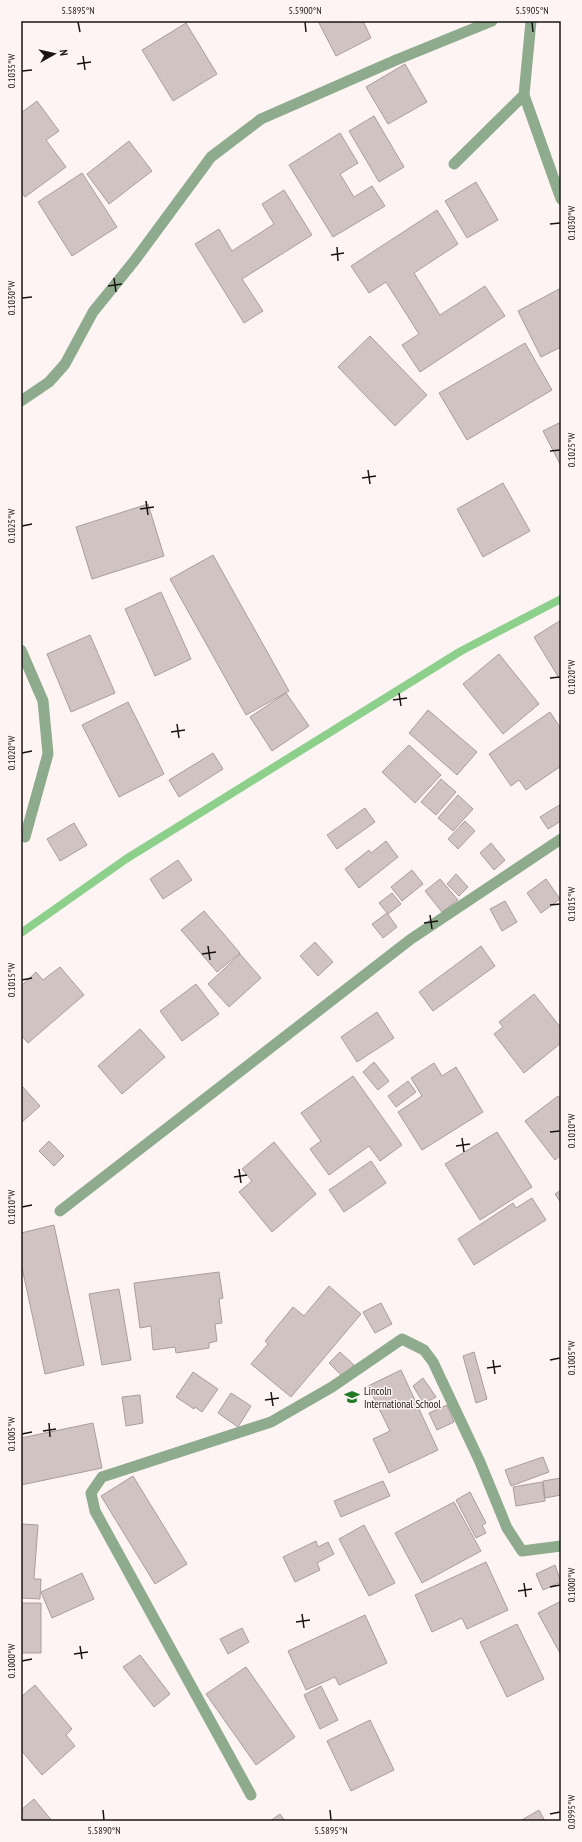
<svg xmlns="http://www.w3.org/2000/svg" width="582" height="1842" font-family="'PT Sans Narrow',sans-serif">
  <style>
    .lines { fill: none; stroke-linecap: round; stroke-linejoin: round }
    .stream { stroke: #8dd08b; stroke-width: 8 }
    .building { fill: #d2c3c3; stroke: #ab9c9d }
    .minor { stroke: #8eab8d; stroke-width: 11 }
    .ticks { fill: none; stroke: #1a1415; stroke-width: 1.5 }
    .labels { text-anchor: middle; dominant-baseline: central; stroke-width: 3; stroke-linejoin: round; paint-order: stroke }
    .poi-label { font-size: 11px; fill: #1a1415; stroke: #fef4f4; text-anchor: start }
    .neatline { fill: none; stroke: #1a1415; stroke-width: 1.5 }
    .ticks-label { font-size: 10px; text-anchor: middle; fill: #1a1415 }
  </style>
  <rect width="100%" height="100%" fill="#fef4f4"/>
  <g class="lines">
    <!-- stream -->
    <path class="stream" d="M21,933L126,859L461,651L561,599"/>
  </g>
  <!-- building -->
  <path class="building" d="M318,21H363L371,38L336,56Z
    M186,23L217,74L173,101L142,50Z
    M405,64L427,102L388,124L366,87Z
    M37,101L59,131L46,140L66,167L25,197L21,191V113Z
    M374,116L404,167L379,182L349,131Z
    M340,133L358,163L340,174L354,197L372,186L385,206L333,237L289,165Z
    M129,141L152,171L109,204L87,174Z
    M82,173L117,227L72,256L38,202Z
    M476,182L498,220L467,238L445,201Z
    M284,190L312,235L242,279L263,311L244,323L195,244L219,229L232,251L274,224L262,204Z
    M437,210L458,244L414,273L440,315L485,286L505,316L420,372L402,345L419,334L386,282L369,293L351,266Z
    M561,288V347L541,357L518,311Z
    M370,336L427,395L395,426L338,367Z
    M525,343L552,390L467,440L439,393Z
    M561,422V466L543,431Z
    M503,483L530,531L483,557L457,509Z
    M148,504L164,556L92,579L76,527Z
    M213,555L289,691L246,715L170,579Z
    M161,592L191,659L155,676L125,609Z
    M561,620V676L559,678L534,637Z
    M90,635L115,693L71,712L47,654Z
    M499,654L539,704L503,734L463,684Z
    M286,693L309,726L272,751L250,717Z
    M128,702L164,774L119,797L82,725Z
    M428,710L477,752L457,775L409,733Z
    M550,712L561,729V766L526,790L519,780L511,786L489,754Z
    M409,745L441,775L415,803L382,772Z
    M213,753L223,769L179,797L169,780Z
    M441,779L456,792L436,815L421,802Z
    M458,795L473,809L453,831L438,818Z
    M561,804V821L548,829L540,817Z
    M365,808L375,822L337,849L327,835Z
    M465,821L475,831L458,849L448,839Z
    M74,823L87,845L60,861L47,839Z
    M386,841L398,857L359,888L345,869L369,850L371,853Z
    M491,843L505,860L494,870L480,853Z
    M178,860L192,880L163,899L150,879Z
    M412,870L423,884L402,901L391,887Z
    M456,874L468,887L459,896L447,884Z
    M440,879L458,900L442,912L425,891Z
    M546,879L560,899L541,913L527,893Z
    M392,893L401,904L388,914L379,903Z
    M505,901L517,922L502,931L490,909Z
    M204,911L240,953L217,972L181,930Z
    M387,913L397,927L383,938L372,924Z
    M315,942L333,962L318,976L300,956Z
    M481,946L495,966L433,1011L419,992Z
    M240,954L261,978L229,1007L208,984Z
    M60,967L84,995L28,1043L21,1035V986L36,972L43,980Z
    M196,984L219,1014L182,1041L160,1011Z
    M534,994L561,1028V1043L524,1073L494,1034L503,1027L499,1022Z
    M377,1012L394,1038L357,1062L341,1037Z
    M140,1029L165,1057L122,1094L98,1066Z
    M374,1062L389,1081L378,1090L363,1072Z
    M434,1063L442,1076L456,1067L483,1112L422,1150L398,1112L422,1096L411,1078Z
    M353,1076L402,1145L380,1161L369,1146L329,1175L310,1149L321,1141L301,1113Z
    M408,1081L416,1092L396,1107L388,1096Z
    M21,1085L40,1106L21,1123Z
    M558,1096L561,1100V1123L559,1125L561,1128V1155L555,1160L525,1121Z
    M497,1132L532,1187L480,1220L445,1164Z
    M49,1141L64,1156L54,1166L39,1151Z
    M274,1142L316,1194L272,1232L239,1192L252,1181L242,1169Z
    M371,1161L386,1183L344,1212L329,1190Z
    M561,1190V1203L555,1194Z
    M532,1198L546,1220L474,1265L458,1239L513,1203L516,1208Z
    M54,1225L84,1365L45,1374L21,1263V1233Z
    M219,1272L223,1298L219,1299L222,1323L215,1324L217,1341L209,1343V1348L176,1353L175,1347L153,1350L151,1326L140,1328L134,1283Z
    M329,1286L361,1314L291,1397L251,1364L268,1344L265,1341L293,1307L304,1316Z
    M119,1289L131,1360L102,1365L89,1294Z
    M381,1303L392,1324L375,1333L363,1312Z
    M340,1352L354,1365L343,1377L329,1363Z
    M474,1352L487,1399L476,1403L463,1356Z
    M401,1370L438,1450L389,1473L373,1439L390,1431L368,1386Z
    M193,1372L218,1389L202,1412L195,1407L194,1409L176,1397Z
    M423,1378L436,1397L424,1404L413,1386Z
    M231,1393L251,1406L238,1427L218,1413Z
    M140,1395L143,1423L126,1426L122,1397Z
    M447,1405L454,1422L437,1430L429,1413Z
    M93,1423L102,1468L21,1485V1438Z
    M543,1457L549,1472L511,1486L505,1470Z
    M133,1476L187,1564L155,1584L101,1496Z
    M561,1478V1495L545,1498L543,1481Z
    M383,1481L390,1496L341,1517L334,1501Z
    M542,1482L545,1501L516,1506L513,1487Z
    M470,1492L486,1523L482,1525L486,1533L476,1538L456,1500Z
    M454,1502L481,1551L422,1583L395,1533Z
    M21,1524L38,1525L34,1579H41L40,1599L21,1598Z
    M364,1525L395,1583L369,1596L339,1539Z
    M316,1541L318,1547L328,1542L334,1554L317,1563L320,1570L295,1582L283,1557Z
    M486,1562L508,1610L467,1629L462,1618L432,1632L415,1595Z
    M555,1565L561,1582L543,1590L536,1574Z
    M82,1573L94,1599L52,1618L41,1592Z
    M561,1601V1655L538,1613Z
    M21,1603H41V1653H21Z
    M365,1615L387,1663L339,1685L335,1677L306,1690L288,1651Z
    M517,1624L544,1679L507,1697L480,1642Z
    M242,1628L249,1642L228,1654L220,1639Z
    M140,1655L170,1694L154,1707L123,1667Z
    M246,1667L295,1737L256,1765L206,1694Z
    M35,1685L72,1729L66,1735L75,1746L42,1775L21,1750V1697Z
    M321,1686L338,1720L320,1729L304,1695Z
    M370,1720L394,1770L351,1791L327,1741Z
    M34,1799L52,1821H21V1810Z
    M539,1810L545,1821H520Z
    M280,1814L285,1821H270Z"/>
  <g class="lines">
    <!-- minor -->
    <path class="minor" d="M531,21L524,95L561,199
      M454,164L524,95
      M21,401L49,382L65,364L93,312L135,260L211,157L261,119L396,60L492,21
      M21,650L43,701L48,754L25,837
      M60,1211L411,939L561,839
      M251,1795L95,1511L91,1493L102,1477L271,1422L332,1387L402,1339L424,1350L433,1362L480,1462L507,1528L522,1551L561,1546"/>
  </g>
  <!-- ticks -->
  <path class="ticks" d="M78,22L80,32M305,22L306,32M532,22L533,32M83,56L85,70M77,64L91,62M22,71L32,70M550,224L560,223M337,247L338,261M331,255L344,253M114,278L116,292M108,286L122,284M22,298L32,297M550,451L560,450M368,470L370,484M362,478L376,476M146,501L148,515M140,509L154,507M22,526L32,524M550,678L560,677M399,693L401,706M393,700L407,698M177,724L179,738M171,732L185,730M22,753L32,751M550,905L560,904M430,915L432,929M424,923L438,921M208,946L210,960M202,954L216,952M22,980L32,978M550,1132L560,1131M462,1138L464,1152M456,1146L470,1144M239,1169L241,1183M234,1177L247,1175M22,1207L32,1205M493,1360L495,1374M550,1360L560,1358M487,1368L501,1366M271,1392L273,1406M265,1400L279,1398M49,1423L50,1437M43,1431L56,1429M22,1434L32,1432M524,1583L526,1597M550,1587L560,1585M518,1591L532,1589M302,1614L304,1628M296,1622L310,1620M80,1646L82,1659M74,1654L88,1652M22,1661L32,1659M103,1810L104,1820M330,1810L331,1820M550,1814L560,1812"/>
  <!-- icons -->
  <defs>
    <g id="school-bare" transform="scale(1.2)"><path d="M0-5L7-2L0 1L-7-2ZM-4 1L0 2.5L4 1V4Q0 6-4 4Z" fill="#227a27" stroke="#fef4f4" stroke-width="2.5" paint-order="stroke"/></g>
  </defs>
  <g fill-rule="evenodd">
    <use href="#school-bare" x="352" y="1397"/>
  </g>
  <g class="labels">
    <!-- poi labels -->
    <g class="poi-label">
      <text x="364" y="1391">Lincoln<tspan x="364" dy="13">International School</tspan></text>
    </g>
  </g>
  <!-- border -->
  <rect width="582" height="1842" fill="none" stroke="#fef4f4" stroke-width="44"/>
  <!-- north arrow -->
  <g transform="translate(54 54) rotate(82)" stroke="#fef4f4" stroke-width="3" paint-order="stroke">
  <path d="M0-3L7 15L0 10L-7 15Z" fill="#1a1415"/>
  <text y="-6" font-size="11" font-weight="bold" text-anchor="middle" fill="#1a1415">N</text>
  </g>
  <rect x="22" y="22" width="538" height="1798" class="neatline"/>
  <g class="ticks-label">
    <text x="78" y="14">5.5895°N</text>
    <text x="305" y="14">5.5900°N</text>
    <text x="532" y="14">5.5905°N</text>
    <text transform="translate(11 71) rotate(-90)" y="4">0.1035°W</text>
    <text transform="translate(571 223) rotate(-90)" y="4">0.1030°W</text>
    <text transform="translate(11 298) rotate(-90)" y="4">0.1030°W</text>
    <text transform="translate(571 450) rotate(-90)" y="4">0.1025°W</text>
    <text transform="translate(11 526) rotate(-90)" y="4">0.1025°W</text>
    <text transform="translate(571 677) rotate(-90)" y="4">0.1020°W</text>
    <text transform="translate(11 753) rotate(-90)" y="4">0.1020°W</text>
    <text transform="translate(571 904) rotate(-90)" y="4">0.1015°W</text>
    <text transform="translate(11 980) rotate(-90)" y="4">0.1015°W</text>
    <text transform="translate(571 1131) rotate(-90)" y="4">0.1010°W</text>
    <text transform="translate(11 1207) rotate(-90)" y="4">0.1010°W</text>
    <text transform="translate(571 1358) rotate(-90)" y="4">0.1005°W</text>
    <text transform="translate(11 1434) rotate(-90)" y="4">0.1005°W</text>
    <text transform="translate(571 1585) rotate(-90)" y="4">0.1000°W</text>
    <text transform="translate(11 1661) rotate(-90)" y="4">0.1000°W</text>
    <text transform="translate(571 1812) rotate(-90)" y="4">0.0995°W</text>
    <text x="104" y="1834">5.5890°N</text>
    <text x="331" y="1834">5.5895°N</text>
  </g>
</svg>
